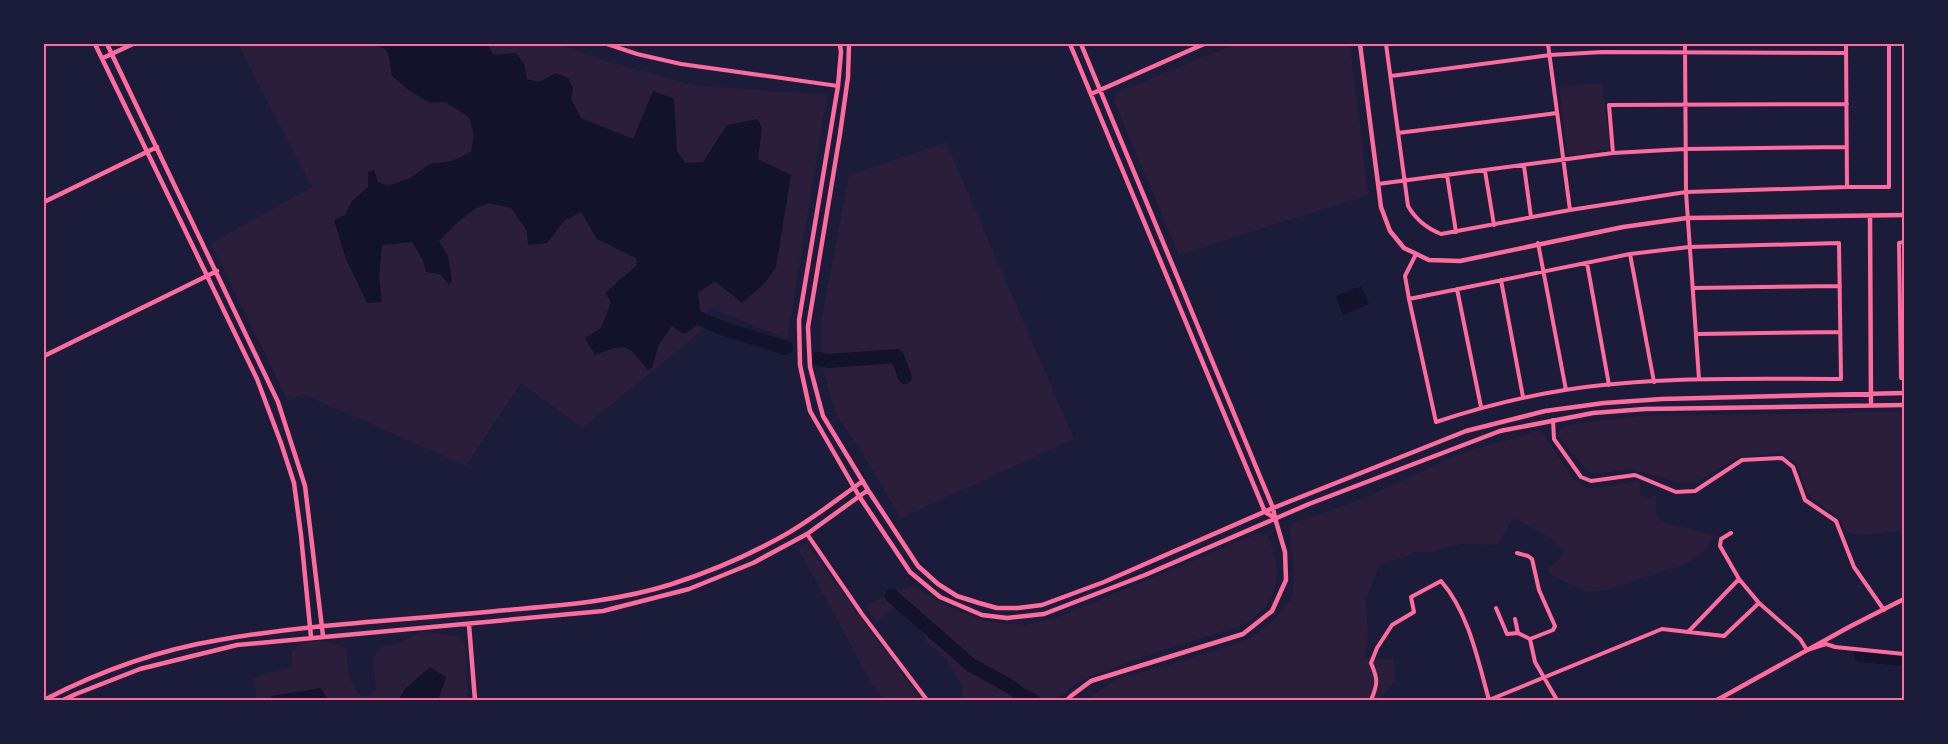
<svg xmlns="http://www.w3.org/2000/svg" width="1948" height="744" font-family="Roboto,sans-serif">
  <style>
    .green { fill: #2a1e3b }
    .water { fill: #12122b }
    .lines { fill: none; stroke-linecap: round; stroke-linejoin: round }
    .river { stroke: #12122b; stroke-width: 14 }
    .minor { stroke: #ff6b9d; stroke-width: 4 }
    .tertiary { stroke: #ff6b9d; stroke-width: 4.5 }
    .neatline { fill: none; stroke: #ff6b9d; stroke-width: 2 }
  </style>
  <rect width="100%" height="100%" fill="#1b1b3a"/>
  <!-- green -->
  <path class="green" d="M238,44H559L602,60L693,85L827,95L787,339L711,308L700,333L582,428L521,383L466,466L303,394L288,401L211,243L312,187Z
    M1236,44H1350L1368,195L1179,255L1114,101L1118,92Z
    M1602,83L1610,145L1607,150L1570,155L1567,153L1559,87Z
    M946,142L1074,439L901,518L862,452L836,415L822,366L821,321L849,175Z
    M1904,412V531C1886,530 1863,539 1846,532L1839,517L1813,500L1806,490L1796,462L1780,453L1738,457L1698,481L1680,483L1632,469L1593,474L1588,471L1558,436L1560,429L1567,425L1639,416Z
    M1541,430L1573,479L1588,488L1611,486L1636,481L1640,483V495L1644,498L1656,496V514L1658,519L1669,524L1714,535L1706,550L1687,563L1611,589L1587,592L1549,574V568L1561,557L1563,551L1552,539L1516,519L1511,520L1498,545L1460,544L1430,552H1414L1404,558L1380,563L1366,600L1368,635L1365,658L1394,659V682L1380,700H1126L1125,698L1113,700H1091L1090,697L1118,678L1165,666L1248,640L1275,619L1292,598L1294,571L1289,525L1367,497L1459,454Z
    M1259,533L1267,535C1285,571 1279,608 1240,626L1145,656L1079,681L1061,696L1050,700H955L962,696V686L948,662L937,650L928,644L919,625L902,609H892L877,622L865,606L900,589L912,586L955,610L987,622L1026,625L1061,616Z
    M807,544L921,700H884L872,684L798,548Z
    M420,632L460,636L465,646L468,700H438L446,677L406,688L398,700H328L321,688L271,697L272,700H256L254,679C267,671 278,672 292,667V651C295,649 297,646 300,644C311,639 336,642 346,648L349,677L357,692L362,696H368L373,693L376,689L373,659L379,649L384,646L401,643Z"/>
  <!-- water -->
  <path class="water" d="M378,44H487L493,55L516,53L524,64L527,79L539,82L556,73L568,78L573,88L571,99L581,118L633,139L653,91L674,99L677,152L686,163L703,162L727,125L758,119L762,129L758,159L791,175L776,267L765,283L742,303L715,281L698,293L700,311L697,325L684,334L672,326L659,344L652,368L648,370C627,344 627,342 595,355L585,338L601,328L611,302L605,293L637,265L636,258L597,239L581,212L564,221L547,243L528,245L527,231L511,208L489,203L476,208L459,221L439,241L448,256L452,281L449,285L440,274L426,272L423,260L412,242L382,245L379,278L382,302L367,303L346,259L334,220L345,215L352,201L368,187V172L374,170L378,182L388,186L410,178L430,164L452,161L471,152L474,135L469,117L445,102L430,103L411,92L392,76L388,52Z
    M1361,286L1369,304L1343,315L1336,296Z
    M430,667L446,677L438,700H398L406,688Z
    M321,688L328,700H272L271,696Z"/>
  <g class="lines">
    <!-- river -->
    <path class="river" d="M682,311L727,330L786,348
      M819,359L828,361L897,356L905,377
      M892,596L971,665L1011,687L1021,695L1033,700
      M1861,655L1904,659"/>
    <!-- minor -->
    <path class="minor" d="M607,44L637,54L681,64L838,86
      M1386,44L1408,206C1416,220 1426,228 1441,234L1570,210L1686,192L1847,187L1846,44
      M1548,44L1570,210
      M1685,44L1686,192L1699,379
      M1391,76L1550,55L1603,52L1846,53
      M1398,133L1557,113
      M1613,153L1609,105L1847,104
      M1524,166L1531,217
      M1485,171L1494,225
      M1447,175L1456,232
      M1378,184L1613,153L1685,149L1847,147
      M1847,187H1889V44
      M1904,242L1899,243L1901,378H1904
      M1538,243L1566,390
      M1839,243L1841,379C1749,379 1656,376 1565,390C1521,397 1478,408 1436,422L1409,299L1630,254L1689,247Z
      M1630,254L1654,382
      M1587,263L1609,385
      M1501,280L1523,397
      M1693,288L1840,286
      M1457,289L1481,407
      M1409,299L1405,276L1416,254
      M1697,334L1840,332
      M1553,420L1554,439L1581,477L1591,481L1635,475L1676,492L1695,491L1742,460L1782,458L1793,467L1805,500L1836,521L1854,567L1884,610
      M1731,533L1721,539L1720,546L1739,579
      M807,534L862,614L927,700
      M1517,553L1528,556L1532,559L1539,590L1555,626L1553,630L1530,639
      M1496,608L1507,634L1518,633
      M1515,619L1518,633L1530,639L1535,662L1557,700
      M1689,631L1739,579L1759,603
      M1371,700C1378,684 1378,679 1371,663L1377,648L1392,625L1414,612L1411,597L1441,581C1469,613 1478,661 1489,700
      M1489,700L1662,629L1724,636L1759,603L1800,639L1807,650L1826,644L1835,647L1904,654"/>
    <!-- tertiary -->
    <path class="tertiary" d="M95,44L257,379L281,443L294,483L301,535L311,637
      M107,44L278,402L305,486L323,636
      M840,44L841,52L838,86L799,320L800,365L810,411L859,496L910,572L940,597L982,615L1007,618L1044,614L1145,575L1309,504L1500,431L1593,413L1645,409L1904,405
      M849,44L848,77L840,134L808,327L810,367L823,416L868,490L918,566L938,584L957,596L979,603L997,608H1018L1042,605L1104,582L1273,508L1466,431L1545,411L1604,403L1662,399L1904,393
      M1070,44L1265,512L1275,518
      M1360,44L1381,207L1390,231L1404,248L1429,260L1460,261L1623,227L1687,218L1904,215
      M103,58L133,44
      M1091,94L1204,44
      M44,202L157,147
      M1870,216L1871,405
      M44,356L217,271
      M469,625L475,700
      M44,700C98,672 158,650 219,640C314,623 411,620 507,610C563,605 619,601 672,584C709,572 747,556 781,537C809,522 836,500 863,481
      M63,700L76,694L140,669L237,645L603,611L689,589L753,563L807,534L868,490
      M1067,700L1071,696L1091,681L1243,634L1272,611L1286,580L1285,552L1275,518L1273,508L1081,44
      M1717,700L1849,627L1904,599"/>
  </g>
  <!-- border -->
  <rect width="1948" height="744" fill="none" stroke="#1b1b3a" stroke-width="90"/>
  <rect x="45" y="45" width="1858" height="654" class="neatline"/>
</svg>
